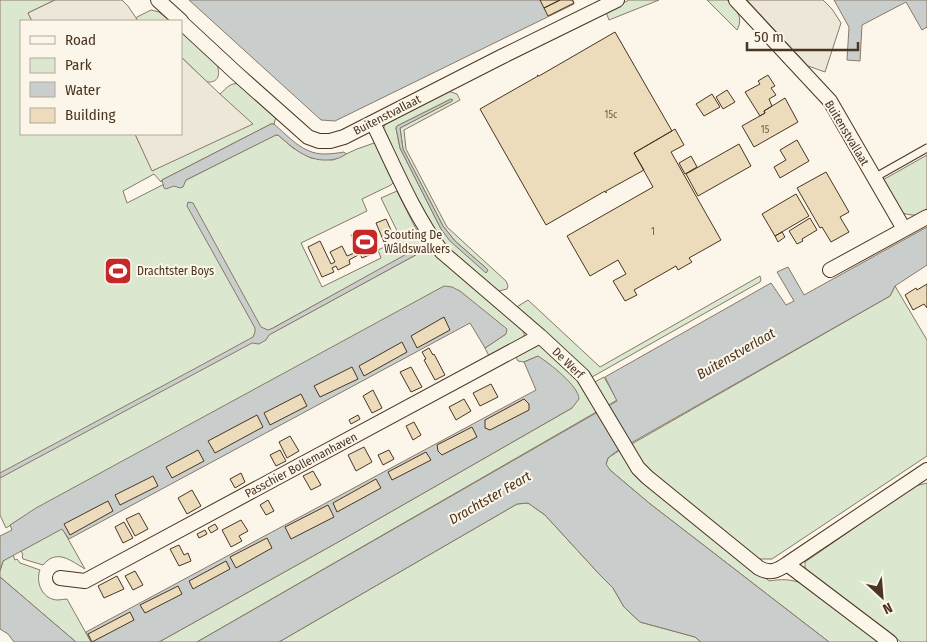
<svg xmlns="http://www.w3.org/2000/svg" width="927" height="642" font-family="'Fira Sans Condensed',sans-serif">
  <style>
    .green { fill: #dce7d0; stroke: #887966; fill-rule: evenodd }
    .parking { fill: #ede7d9; stroke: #887966 }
    .water { fill: #c9cecd; stroke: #887966 }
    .building { fill: #ecdcbc; stroke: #4a3520 }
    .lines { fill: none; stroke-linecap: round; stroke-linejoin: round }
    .lane-casing { stroke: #4a3520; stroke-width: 9 }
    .street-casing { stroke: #4a3520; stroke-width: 16 }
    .lane { stroke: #fbf6e9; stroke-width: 7 }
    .street { stroke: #fbf6e9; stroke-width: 14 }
    .labels { text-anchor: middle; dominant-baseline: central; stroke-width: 4; stroke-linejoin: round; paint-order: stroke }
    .number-label { font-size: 10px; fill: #725f47 }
    .street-label { font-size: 12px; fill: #4a3520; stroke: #fbf6e9 }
    .poi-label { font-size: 12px; fill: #4a3520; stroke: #fbf6e9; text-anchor: start }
    .water-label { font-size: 14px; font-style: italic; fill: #4a3520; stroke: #fbf6e9 }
  </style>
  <rect width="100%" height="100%" fill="#fbf6e9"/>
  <!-- green -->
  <path class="green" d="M0,0H55L28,13L32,21H21V134H135L153,171L225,105L220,94C227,88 230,82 240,84L276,117L274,124H271L162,180L161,182L154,174L123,191L127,203L182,175L186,180L275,135H278L293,148L311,158L333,160L340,157L346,154L357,149L377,142L394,182L391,185L362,199L367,211L301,243L322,287L381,258L378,250L401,239L381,198L397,191L422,241L427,239L524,330V339L490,358L485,348L506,334L460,291L20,519L6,528L0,515ZM421,247L424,249L423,251L272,333L273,328Z
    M629,0H659L609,20L606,12Z
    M707,0H727C736,9 744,17 737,30Z
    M151,10L159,12L170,21H138L136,19L137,17Z
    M181,31L216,62C220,71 221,83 207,82L181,57Z
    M448,91L457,94L460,100L404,130L406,149L447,227L506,281L508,286L507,289L499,291L493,289L455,256L436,235L393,154L383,130L385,124L389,121ZM451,99L452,101L400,128L403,149L443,226L455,241L486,268L487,272H486L455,245L441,229L400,148L396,128L397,126Z
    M927,155V211L919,215H912L906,214L900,212L881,181Z
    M760,276L761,280L760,282L592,377L515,308L528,300L600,367Z
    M895,286L927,340V456L772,559H759L644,467L630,445L890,296Z
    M539,345L543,346L578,378L598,411L197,642H159L340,541L572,408L538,356L524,362L518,361L516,357Z
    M604,377L617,400L607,406L593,383Z
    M620,450L769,581C781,579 790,579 801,583L878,642H829L649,503L610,470L606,465L608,458Z
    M927,483V642H901L807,571L805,568V562L915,486Z
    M528,503L545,515L600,575L613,588L624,607L640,622L695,637L701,642H279L517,504Z
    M62,528L85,569C71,561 57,548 43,565L23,559L22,556L23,555L21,551Z
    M13,555L15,560L17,559L20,563L40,570C35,583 43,600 58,600C61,600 64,599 67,599L91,642H76L0,577V571L3,561Z"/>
  <!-- parking -->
  <path class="parking" d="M55,0H122L128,6L138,21H32L28,13Z
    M747,0H823L832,9L841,23L825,72L808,66Z
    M181,57L220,94L253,124L152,171L135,134H181Z"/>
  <!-- water -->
  <path class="water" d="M189,0H573L574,4L335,121L321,120Z
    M834,0H927V27L922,30L906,2L862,25L860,61L847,60L849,27Z
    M451,99L453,100L452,101L400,128L403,149L443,226L455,241L486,268L488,270L486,273L450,241L441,229L400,148L396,128L397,126Z
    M271,124H274C289,137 303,154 324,154C331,154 338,153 344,152L346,154C341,158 334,160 327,160C307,161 293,148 278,135H276L186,180L183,187L180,188L174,186L166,189L164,188L162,180Z
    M188,202L193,203L261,327L268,330L273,328L421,246L424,249L423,251L269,335L266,340L259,344L252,343L0,478V473L196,368L253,337L255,332V328L187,206Z
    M927,227V265L895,286L890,296L617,451L608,458L606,464L610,470L649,503L829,642H701L695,637L640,622L624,607L613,588L600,575L545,515L528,503L517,504L279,642H197L617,401L605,377L771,283L786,305L794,301L777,272L788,267L804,295Z
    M444,286L452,287L460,291L507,329L506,334L485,348L470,323L69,539L62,529L3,561L0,571V536L12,530L10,525L36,508Z
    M538,356C549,363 579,386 579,399L572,408L340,541L159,642H91L86,632L536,390L524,362Z
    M0,577L76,642H14L8,634L0,629Z"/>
  <!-- building -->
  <path class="building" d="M540,0H560L544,8Z
    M560,0H572L574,3L548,16L544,8Z
    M615,32L672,131L634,153L644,170L606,191V193L605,191L546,225L480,109L538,76L537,75L539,76Z
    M768,75L775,86L771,88L776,95L769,99L772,106L764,111L765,113L760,116L745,92L760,84L758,81Z
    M727,90L735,102L723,109L716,97Z
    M712,94L720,107L704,116L696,104Z
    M785,98L798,122L754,147L742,126L765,113L764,111Z
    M675,129L684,145L671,152L721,240L689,258L692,262L678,270L676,266L634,290L637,295L625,301L613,281L626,274L618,260L590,276L567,236L653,187L634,153Z
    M797,140L809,161L780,178L774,167L786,160L780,150Z
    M739,144L751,166L698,196L686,174Z
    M691,156L697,167L685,174L679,163Z
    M826,172L849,212L840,217L849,232L831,242L822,227L820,228L797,188Z
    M796,194L809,216L775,236L762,214Z
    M810,218L817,230L802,239L803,241L797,244L789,231Z
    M386,219L394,237L384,242L376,223Z
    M363,229L374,253L362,258L360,254L349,260L350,264L338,270L336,266L332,268L334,272L322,277L308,247L320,241L331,264L335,262L330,252L342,246L347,256L359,251L351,235Z
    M782,232L785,237L778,242L775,236Z
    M927,284V308L924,304L913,310L905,295L916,288L917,290Z
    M444,317L450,330L417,348L411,336Z
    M402,342L407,352L364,376L359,366Z
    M429,348L433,355L434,354L445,375L435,380L424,360L426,359L422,352Z
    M352,367L358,379L320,397L314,386Z
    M411,367L422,387L411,392L400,372Z
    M491,384L498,397L480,406L473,393Z
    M373,390L382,408L372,413L363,396Z
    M301,394L307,406L270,425L264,413Z
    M464,399L471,411L456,420L449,407Z
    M524,399L529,404V410L490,430L485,428V420Z
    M257,415L263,427L215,453L208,441Z
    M358,415L360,419L351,424L349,420Z
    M414,422L421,435L413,440L406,426Z
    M472,427L477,437L442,455L438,451L437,445Z
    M290,436L299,451L287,458L279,442Z
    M364,447L372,462L356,471L348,455Z
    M198,450L204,461L172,478L166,467Z
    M280,450L286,461L276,466L270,455Z
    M389,450L394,459L383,465L378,455Z
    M426,452L431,460L392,480L388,472Z
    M313,471L321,485L311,490L303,476Z
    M241,473L245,482L235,488L230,479Z
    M153,476L158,486L120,505L115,495Z
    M376,479L381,488L337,512L333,503Z
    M192,490L201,506L187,514L178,498Z
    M268,500L274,511L266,515L260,505Z
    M108,501L113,511L70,535L64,524Z
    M328,505L334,517L291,539L285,527Z
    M139,513L148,529L135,536L126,519Z
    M241,520L248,531L239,536L242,541L231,547L222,530Z
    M124,522L133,538L123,543L115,527Z
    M215,524L218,529L211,533L208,528Z
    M205,530L207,534L199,538L197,534Z
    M267,538L272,548L236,568L230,557Z
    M179,545L184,555L188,553L191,561L179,566L170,549Z
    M226,561L230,569L193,589L189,581Z
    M135,571L143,585L133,590L125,576Z
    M117,576L124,589L104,598L98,586Z
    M178,586L182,594L145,613L140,605Z
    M130,612L134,620L92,642L88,634Z"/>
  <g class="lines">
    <!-- lane casing -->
    <g class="lane-casing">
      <path id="lane" d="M874,178L927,148"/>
    </g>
    <!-- street casing -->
    <g class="street-casing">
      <path id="street" d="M158,0L181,21
        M736,0L830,101L904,229
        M181,22L236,73L308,137L319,141H330L344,137L501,57L617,0
        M373,123C394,166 413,213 442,252L540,336L583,376L638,468L647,477L759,568C770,574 777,571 787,564L890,642
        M830,270L927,217
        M787,564L927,470
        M60,578L85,581L540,336"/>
    </g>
    <!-- lane -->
    <use href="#lane" class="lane"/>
    <!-- street -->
    <use href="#street" class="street"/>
  </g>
  <!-- icons -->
  <defs>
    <g id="stadium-square" transform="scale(1.4375)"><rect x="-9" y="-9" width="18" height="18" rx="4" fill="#c62828" stroke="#fbf6e9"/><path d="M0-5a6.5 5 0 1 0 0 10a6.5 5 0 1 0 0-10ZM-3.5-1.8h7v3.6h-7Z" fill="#fff"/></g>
  </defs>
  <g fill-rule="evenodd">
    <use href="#stadium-square" x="365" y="242"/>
    <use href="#stadium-square" x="118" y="271"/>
  </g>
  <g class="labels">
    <!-- number labels -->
    <g class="number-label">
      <text x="611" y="115">15c</text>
      <text x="765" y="130">15</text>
      <text x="653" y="232">1</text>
    </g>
    <!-- street labels -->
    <g class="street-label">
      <text transform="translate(387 115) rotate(-27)">Buitenstvallaat</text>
      <text transform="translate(847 133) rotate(59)">Buitenstvallaat</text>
      <text transform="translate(568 363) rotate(44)">De Werf</text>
      <text transform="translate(301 465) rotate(-28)">Passchier Bollemanhaven</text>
    </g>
    <!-- poi labels -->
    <g class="poi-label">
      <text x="384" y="235">Scouting De<tspan x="384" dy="14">Wâldswalkers</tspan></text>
      <text x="137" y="271">Drachtster Boys</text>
    </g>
    <!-- water labels -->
    <g class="water-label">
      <text transform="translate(736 354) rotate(-30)">Buitenstverlaat</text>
      <text transform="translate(490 498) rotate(-30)">Drachtster Feart</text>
    </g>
  </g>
  <!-- legend -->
  <rect x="20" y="20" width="162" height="115" fill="#fbf6e9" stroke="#b4a999"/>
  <rect x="30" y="36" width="25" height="8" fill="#fbf6e9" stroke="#b4a999"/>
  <text x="65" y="45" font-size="15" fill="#4a3520">Road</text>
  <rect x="30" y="58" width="25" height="15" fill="#dce7d0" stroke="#b4a999"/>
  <text x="65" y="70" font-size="15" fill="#4a3520">Park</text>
  <rect x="30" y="82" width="25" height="15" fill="#c9cecd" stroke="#b4a999"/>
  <text x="65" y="95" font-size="15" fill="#4a3520">Water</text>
  <rect x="30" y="108" width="25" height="15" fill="#ecdcbc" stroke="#b4a999"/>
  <text x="65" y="120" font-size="15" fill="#4a3520">Building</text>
  <!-- north arrow -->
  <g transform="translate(882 597) rotate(154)" stroke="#fbf6e9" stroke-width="4" paint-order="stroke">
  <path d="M0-4L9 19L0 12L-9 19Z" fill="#4a3520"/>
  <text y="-8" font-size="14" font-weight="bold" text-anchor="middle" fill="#4a3520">N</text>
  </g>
  <!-- scale -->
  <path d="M747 42v8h111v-8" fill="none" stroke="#4a3520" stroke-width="2.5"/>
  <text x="754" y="42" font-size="15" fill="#4a3520" stroke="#fbf6e9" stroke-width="4" paint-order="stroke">50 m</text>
</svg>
